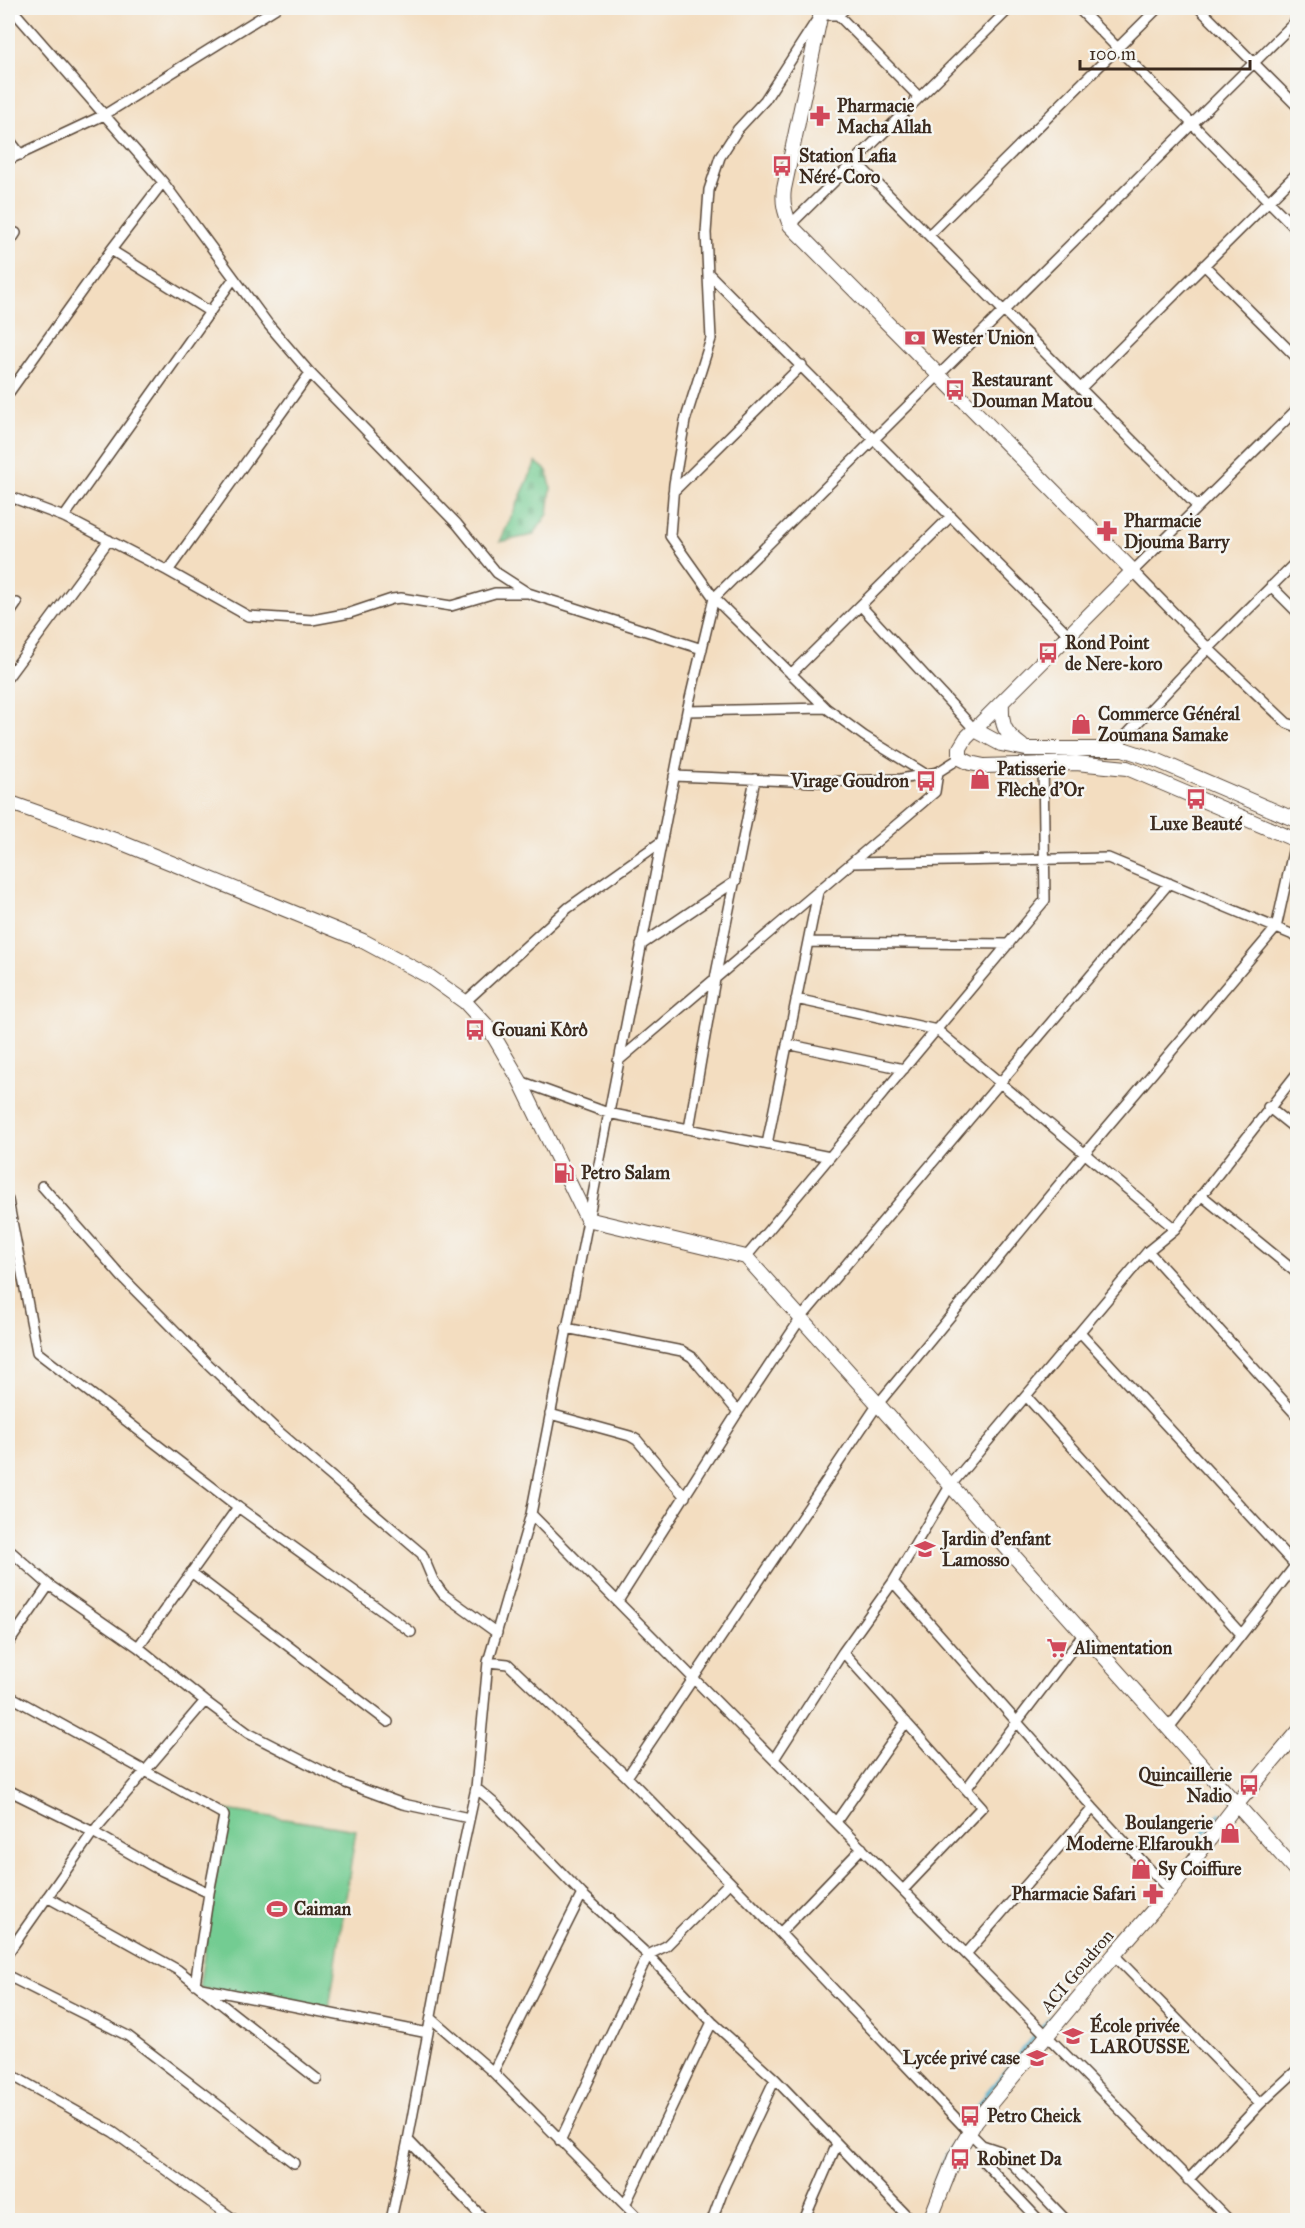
<svg xmlns="http://www.w3.org/2000/svg" width="1305" height="2228" font-family="'IM FELL Great Primer',serif">
  <style>
    .cemetery { fill: url(#cemetery-stones); stroke: #577b58; stroke-width: 1.5 }
    .pitch { fill: #73cc92; stroke: #577b58; stroke-width: 1.5 }
    .lines { fill: none; stroke-linecap: round; stroke-linejoin: round }
    .stream { stroke: #4cafcb; stroke-width: 4 }
    .street-casing { stroke: #574536; stroke-width: 12 }
    .secondary-casing { stroke: #574536; stroke-width: 16 }
    .street { stroke: #fff; stroke-width: 9 }
    .secondary { stroke: #fff; stroke-width: 14 }
    .labels { text-anchor: middle; dominant-baseline: central; stroke-width: 5; stroke-linejoin: round; paint-order: stroke }
    .poi-label { font-size: 18px; font-weight: bold; fill: #3b2a1e; stroke: #f6f6f2; text-anchor: start }
    .street-label { font-size: 18px; fill: #3b2a1e; stroke: #f6f6f2 }
  </style>
  <defs>
    <pattern id="cemetery-stones" width="16" height="16" patternUnits="userSpaceOnUse" patternTransform="scale(1.5)"><rect width="16" height="16" fill="#73cc92"/><path d="M2 7V4a2 2 0 0 1 4 0v3zM10 15v-3a2 2 0 0 1 4 0v3z" fill="#64af7d"/></pattern>
  </defs>
  <rect width="100%" height="100%" fill="#f6f6f2"/>
  <filter id="ink" filterUnits="userSpaceOnUse"><feTurbulence type="fractalNoise" baseFrequency=".0167" numOctaves="2"/><feDisplacementMap in="SourceGraphic" scale="12" xChannelSelector="R" yChannelSelector="G"/><feConvolveMatrix kernelMatrix="1 2 1 2 8 2 1 2 1" color-interpolation-filters="sRGB"/></filter>
  <filter id="wash" filterUnits="userSpaceOnUse"><feTurbulence type="fractalNoise" baseFrequency=".008" numOctaves="4" result="noise"/><feDisplacementMap in="SourceGraphic" scale="24" xChannelSelector="R" yChannelSelector="G"/><feGaussianBlur stdDeviation="1.35" result="paint"/><feColorMatrix in="noise" values="0 0 0 0 0 0 0 0 0 0 0 0 0 0 0 0 0 1.4 0 .05"/><feComposite in="paint" operator="in"/></filter>
  <g filter="url(#wash)">
    <rect width="100%" height="100%" fill="#f3ddc0"/>
    <!-- cemetery -->
    <path class="cemetery" d="M536,462L547,471L551,487L548,514L533,535L500,542Z"/>
    <!-- pitch -->
    <path class="pitch" d="M226,1810L356,1830L329,2009L199,1988Z"/>
    <g class="lines">
      <!-- stream -->
      <path class="stream" d="M1198,1839L1220,1815
        M973,2114L987,2093L1108,1950
        M933,2187L945,2159L961,2133"/>
    </g>
  </g>
  <g filter="url(#ink)">
    <g class="lines">
      <!-- street casing -->
      <g class="street-casing">
        <path id="street" d="M11,8L163,182L268,324L310,373L457,524L497,573L528,593
          M846,8L838,15H820L765,100L738,129L720,157L709,190L706,233L711,339L685,421L674,484L670,536L714,598L826,708L864,736L927,775
          M1078,8L1298,231
          M1199,8L1298,107
          M838,15L919,97
          M8,138L21,155
          M8,160L104,115L276,8
          M855,161L1198,507
          M790,225L1010,8
          M929,235L1158,8
          M8,245L16,233
          M111,250L210,312
          M1204,265L1298,359
          M708,273L1070,636
          M1081,388L1298,172
          M8,394L111,250L163,182
          M1298,408L1133,571L1208,648L1287,723L1298,727
          M673,492L802,365
          M8,496L64,517L168,571L248,616L312,620L350,613L392,599L401,598L451,606L495,593H528L702,649
          M64,517L234,278
          M168,571L310,373
          M1271,586L1298,613
          M861,606L975,730
          M8,616L17,603
          M791,674L951,516
          M8,677L109,540
          M687,711L826,708
          M1113,749L1198,659L1298,560
          M674,776L816,782L901,779L938,772L960,758
          M852,863L1108,858L1298,937
          M808,942L1009,944
          M641,945L736,881
          M796,999L937,1030L1175,1229
          M465,1002L568,908L661,842
          M787,1044L904,1069
          M618,1061L935,792L938,772
          M520,1081L608,1113L830,1157
          M1268,1107L1298,1131
          M689,1129L715,979L755,779
          M767,1144L818,892
          M42,1186L122,1277L206,1362L278,1431L422,1554L433,1580L443,1594L497,1633
          M1201,1195L1298,1274
          M8,1200L37,1352L238,1507L411,1632
          M1148,1251L1298,1417
          M746,1257L1045,900L1043,763
          M566,1328L682,1351L692,1357L738,1412
          M1080,1332L1295,1565
          M1026,1396L1241,1634
          M550,1414L630,1436L637,1440L685,1497
          M531,1514L1229,2220
          M8,1549L49,1585L138,1647L205,1701L248,1733L346,1783L403,1804L469,1818
          M191,1572L388,1722
          M893,1582L1093,1808L1170,1891
          M618,1601L738,1412L801,1318L1169,883
          M8,1644L49,1585
          M138,1647L238,1507
          M843,1652L982,1807L903,1890
          M488,1662L508,1664L627,1777L780,1933L968,2131L982,2145L1000,2151L1066,2220
          M8,1695L223,1814L224,1816L209,1893L154,1867L93,1832L8,1790
          M1168,1729L1298,1562
          M774,1759L843,1652L893,1582L950,1486L1148,1251L1175,1229L1298,1072
          M627,1777L878,1404L1085,1153L1276,928L1298,829
          M476,1788L488,1662L531,1514L687,711L714,598L1298,19
          M966,1789L1083,1635
          M836,1822L906,1722
          M582,1894L493,2072L640,2220
          M47,1897L178,1970L317,2079
          M780,1933L862,1848
          M8,1953L93,1832L205,1701
          M966,1954L1093,1808
          M1114,1955L1260,2104
          M8,1976L128,2036L294,2163
          M195,1984L209,1893
          M201,1988L428,2033
          M431,2018L493,2072
          M8,2073L113,2132L235,2220
          M408,2140L458,1871L476,1788L495,1804L582,1894L648,1955L712,2022L775,2079L911,2220
          M560,2141L648,1955L666,1946L729,1883
          M982,2145L985,2163L1039,2220
          M1188,2180L1260,2104L1298,2069
          M625,2205L712,2022
          M391,2220L408,2140L485,2220
          M712,2220L724,2187L775,2079
          M804,2220L837,2144"/>
      </g>
      <!-- secondary casing -->
      <g class="secondary-casing">
        <path id="secondary" d="M822,8L784,189C782,203 785,212 790,225L1133,571L966,738L960,748V758L970,763L984,766L1076,763L1127,768L1298,841
          M1002,703C1001,725 1004,733 1022,746
          M975,730L1001,744L1026,749H1123L1156,760L1298,821
          M8,802L115,840L363,941L430,977L465,1002L489,1028L520,1081L587,1219L746,1257L1298,1873
          M930,2220L955,2157L976,2121L1114,1955L1170,1891L1236,1805L1298,1732"/>
      </g>
      <!-- street -->
      <use href="#street" class="street"/>
      <!-- secondary -->
      <use href="#secondary" class="secondary"/>
    </g>
  </g>
  <!-- icons -->
  <defs>
    <g id="pharmacy-bare" transform="scale(1.62)"><path d="M-2-6h4v4h4v4h-4v4h-4v-4h-4v-4h4Z" fill="#d1495b" stroke="#f6f6f2" stroke-width="2.5" paint-order="stroke"/></g>
    <g id="bus-bare" transform="scale(1.62)"><path d="M-5-6H5V4H4V6H2V4H-2V6H-4V4H-5ZM-3.5-4V0h7V-4ZM-3.5 1.2v1.5H-2V1.2ZM2 1.2v1.5H3.5V1.2Z" fill="#d1495b" stroke="#f6f6f2" stroke-width="2.5" paint-order="stroke"/></g>
    <g id="bank-bare" transform="scale(1.62)"><path d="M-6-4H6V4H-6ZM0-2.3a2.3 2.3 0 1 0 0 4.6a2.3 2.3 0 1 0 0-4.6Z" fill="#d1495b" stroke="#f6f6f2" stroke-width="2.5" paint-order="stroke"/></g>
    <g id="shop-bare" transform="scale(1.62)"><path d="M-5-2.5h2.3a2.7 3.5 0 0 1 5.4 0H5L5.5 6h-11ZM-1.5-2.5h3a1.5 2.3 0 0 0-3 0Z" fill="#d1495b" stroke="#f6f6f2" stroke-width="2.5" paint-order="stroke"/></g>
    <g id="fuel-bare" transform="scale(1.62)"><path d="M-5.5-6h7V0h2V4h1.3V-2.5L3-4.5l.8-.8L6-3V5H2.5V1h-1V6h-7ZM-4.2-4.7v3.2H.2V-4.7Z" fill="#d1495b" stroke="#f6f6f2" stroke-width="2.5" paint-order="stroke"/></g>
    <g id="school-bare" transform="scale(1.62)"><path d="M0-5L7-2L0 1L-7-2ZM-4 1L0 2.5L4 1V4Q0 6-4 4Z" fill="#d1495b" stroke="#f6f6f2" stroke-width="2.5" paint-order="stroke"/></g>
    <g id="supermarket-bare" transform="scale(1.62)"><path d="M-6-5.5h2.5l.6 2H6L4.5 2H-2.5L-4.4-4H-6ZM-1.5 3.2a1.3 1.3 0 1 0 .1 0ZM3 3.2a1.3 1.3 0 1 0 .1 0Z" fill="#d1495b" stroke="#f6f6f2" stroke-width="2.5" paint-order="stroke"/></g>
    <g id="stadium-bare" transform="scale(1.62)"><path d="M0-5a6.5 5 0 1 0 0 10a6.5 5 0 1 0 0-10ZM-3.5-1.8h7v3.6h-7Z" fill="#d1495b" stroke="#f6f6f2" stroke-width="2.5" paint-order="stroke"/></g>
  </defs>
  <g fill-rule="evenodd">
    <use href="#pharmacy-bare" x="820" y="116"/>
    <use href="#bus-bare" x="782" y="166"/>
    <use href="#bank-bare" x="915" y="338"/>
    <use href="#bus-bare" x="955" y="390"/>
    <use href="#pharmacy-bare" x="1107" y="531"/>
    <use href="#bus-bare" x="1048" y="653"/>
    <use href="#shop-bare" x="1081" y="724"/>
    <use href="#shop-bare" x="980" y="779"/>
    <use href="#bus-bare" x="926" y="781"/>
    <use href="#bus-bare" x="1196" y="799"/>
    <use href="#bus-bare" x="475" y="1030"/>
    <use href="#fuel-bare" x="564" y="1173"/>
    <use href="#school-bare" x="925" y="1549"/>
    <use href="#supermarket-bare" x="1057" y="1648"/>
    <use href="#bus-bare" x="1249" y="1785"/>
    <use href="#shop-bare" x="1230" y="1833"/>
    <use href="#shop-bare" x="1141" y="1869"/>
    <use href="#pharmacy-bare" x="1153" y="1894"/>
    <use href="#stadium-bare" x="277" y="1909"/>
    <use href="#school-bare" x="1073" y="2036"/>
    <use href="#school-bare" x="1037" y="2058"/>
    <use href="#bus-bare" x="970" y="2116"/>
    <use href="#bus-bare" x="960" y="2159"/>
  </g>
  <g class="labels">
    <!-- poi labels -->
    <g class="poi-label">
      <text x="837" y="106">Pharmacie<tspan x="837" dy="21">Macha Allah</tspan></text>
      <text x="799" y="156">Station Lafia<tspan x="799" dy="21">Néré-Coro</tspan></text>
      <text x="932" y="338">Wester Union</text>
      <text x="972" y="380">Restaurant<tspan x="972" dy="21">Douman Matou</tspan></text>
      <text x="1124" y="521">Pharmacie<tspan x="1124" dy="21">Djouma Barry</tspan></text>
      <text x="1065" y="643">Rond Point<tspan x="1065" dy="21">de Nere-koro</tspan></text>
      <text x="1098" y="714">Commerce Général<tspan x="1098" dy="21">Zoumana Samake</tspan></text>
      <text x="997" y="769">Patisserie<tspan x="997" dy="21">Flèche d'Or</tspan></text>
      <text x="909" y="781" text-anchor="end">Virage Goudron</text>
      <text x="1196" y="824" text-anchor="middle">Luxe Beauté</text>
      <text x="492" y="1030">Gouani Kôrô</text>
      <text x="581" y="1173">Petro Salam</text>
      <text x="942" y="1539">Jardin d'enfant<tspan x="942" dy="21">Lamosso</tspan></text>
      <text x="1074" y="1648">Alimentation</text>
      <text x="1232" y="1775" text-anchor="end">Quincaillerie<tspan x="1232" dy="21">Nadio</tspan></text>
      <text x="1213" y="1823" text-anchor="end">Boulangerie<tspan x="1213" dy="21">Moderne Elfaroukh</tspan></text>
      <text x="1158" y="1869">Sy Coiffure</text>
      <text x="1136" y="1894" text-anchor="end">Pharmacie Safari</text>
      <text x="294" y="1909">Caiman</text>
      <text x="1090" y="2026">École privée<tspan x="1090" dy="21">LAROUSSE</tspan></text>
      <text x="1020" y="2058" text-anchor="end">Lycée privé case</text>
      <text x="987" y="2116">Petro Cheick</text>
      <text x="977" y="2159">Robinet Da</text>
    </g>
    <!-- street labels -->
    <g class="street-label">
      <text transform="translate(1077 1971) rotate(-50)">ACI Goudron</text>
    </g>
  </g>
  <!-- margin -->
  <rect width="1305" height="2228" fill="none" stroke="#f6f6f2" stroke-width="30"/>
  <!-- scale -->
  <path d="M1080 60v9h170v-9" fill="none" stroke="#3b2a1e" stroke-width="3"/>
  <text x="1089" y="60" font-size="18" fill="#3b2a1e" stroke="#f6f6f2" stroke-width="4.5" paint-order="stroke">100 m</text>
</svg>
